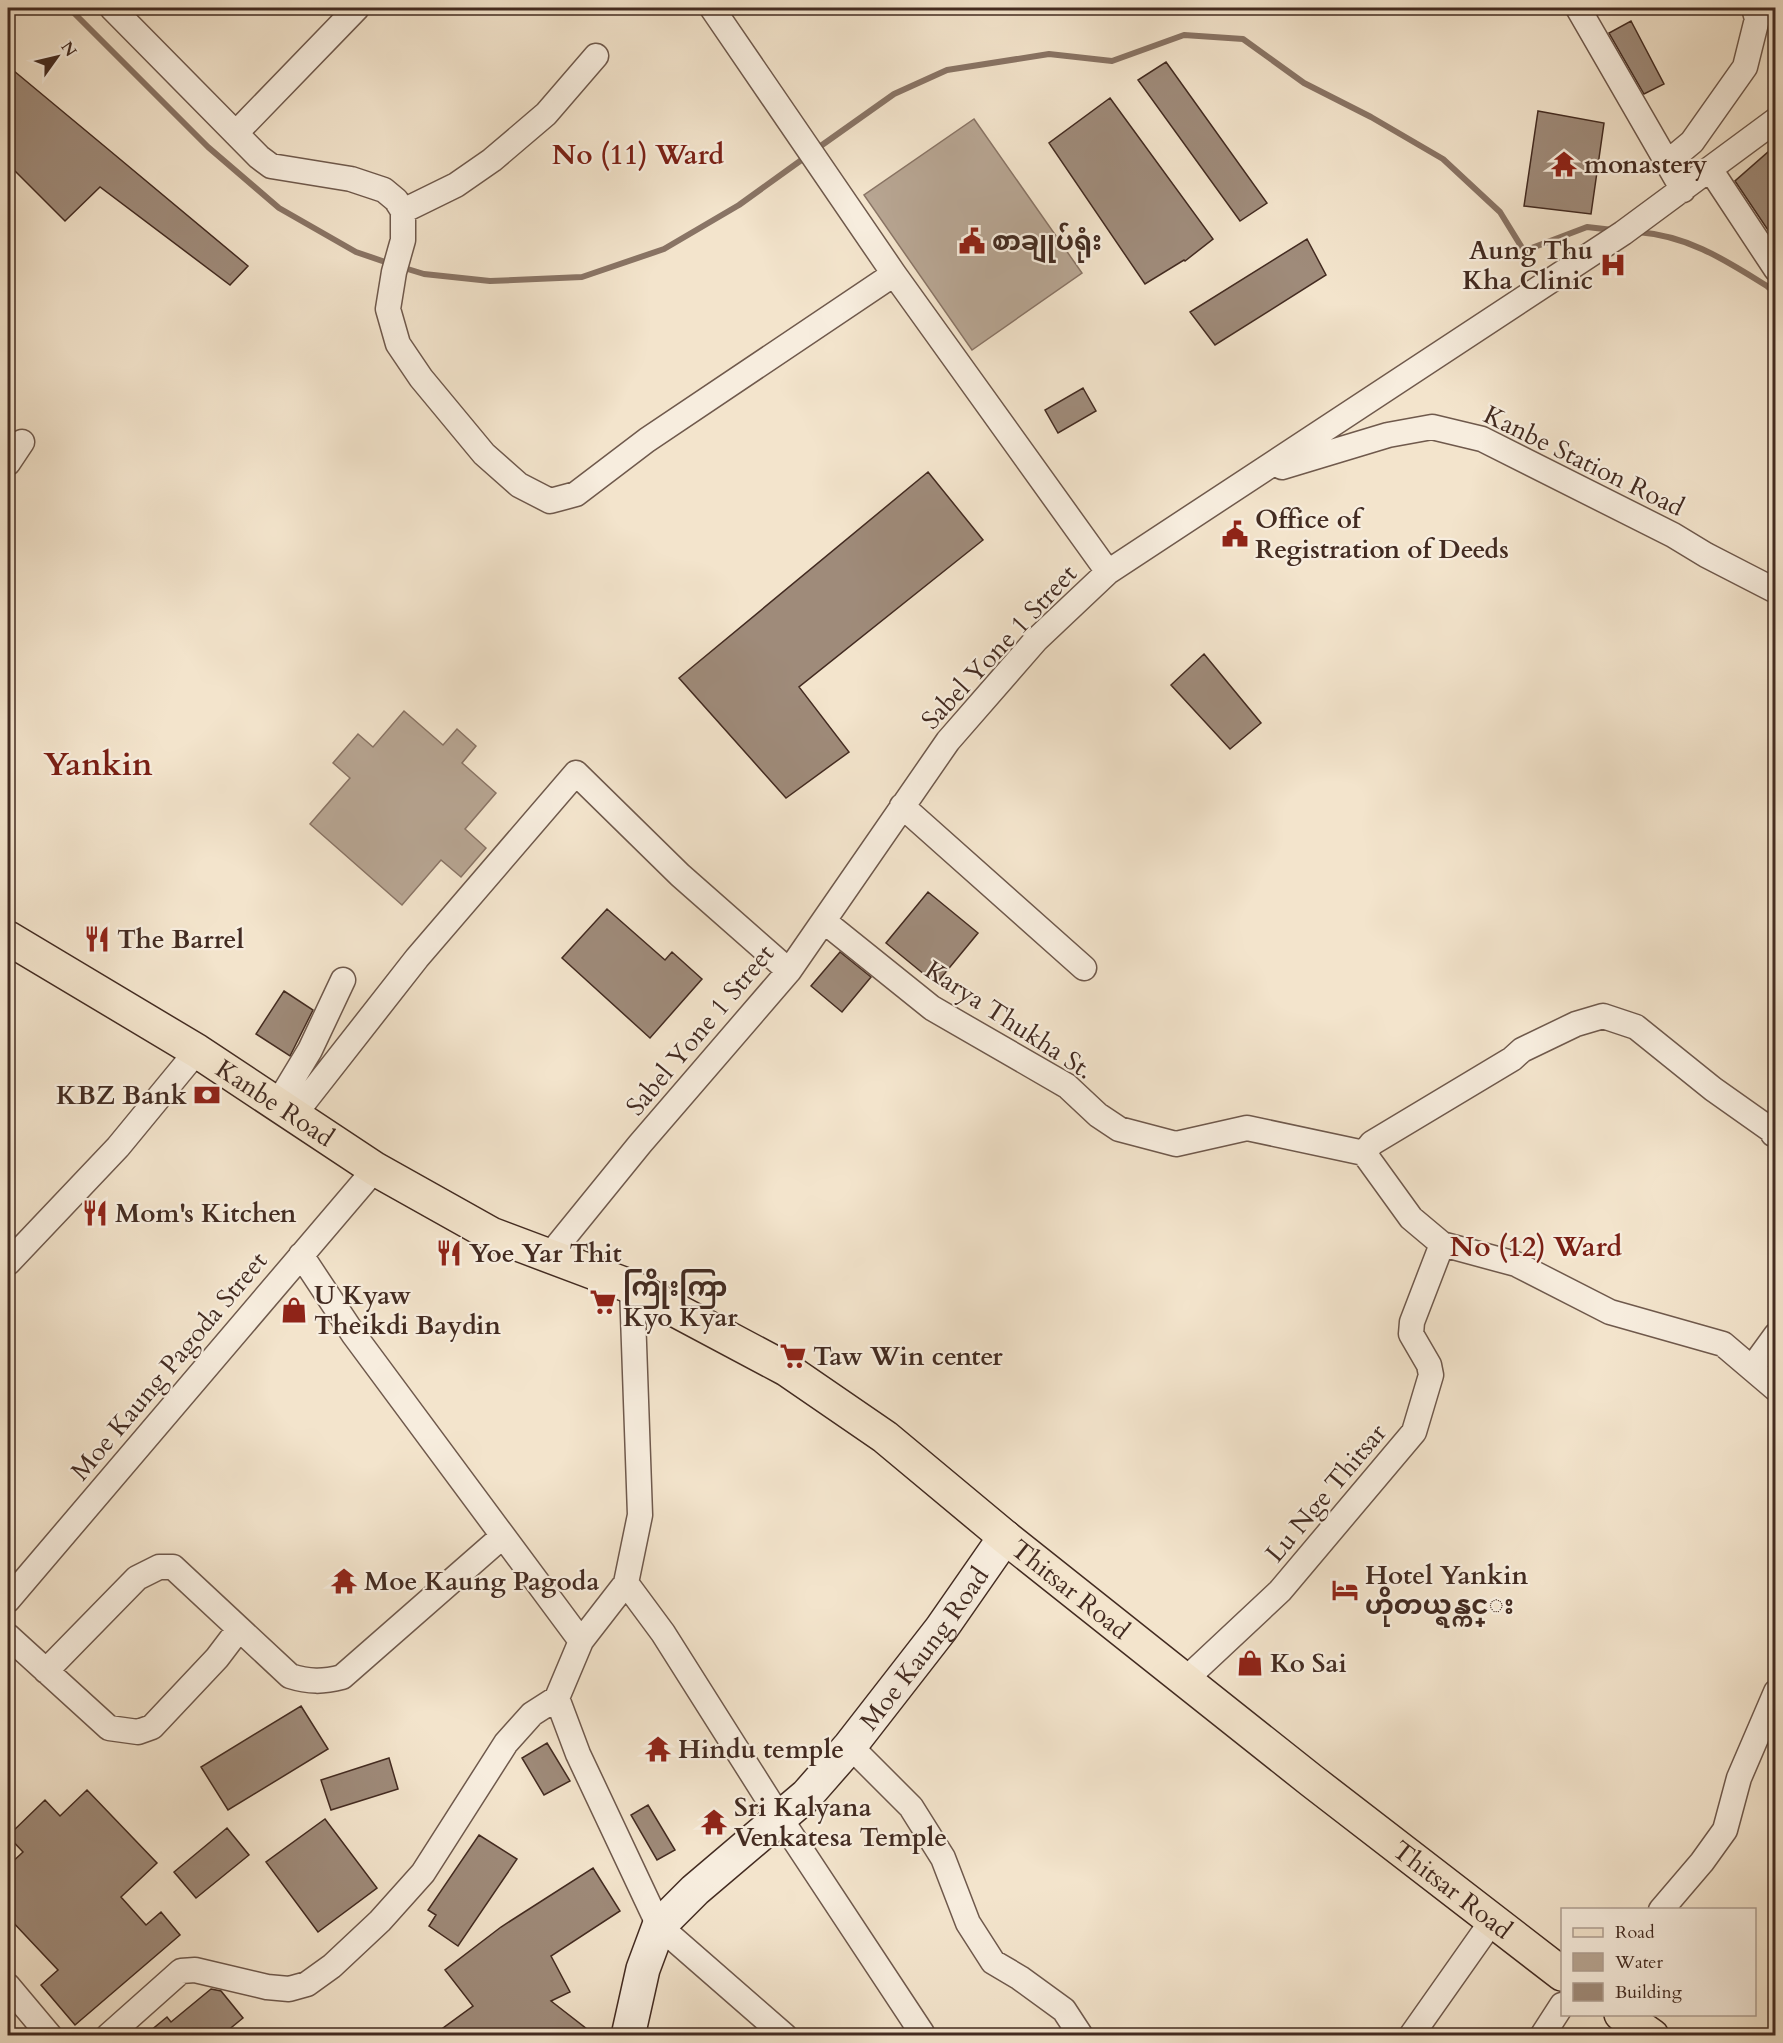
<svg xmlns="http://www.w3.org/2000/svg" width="1783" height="2043" font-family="Cardo,'Noto Sans Myanmar',serif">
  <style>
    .water { fill: #b7a592; stroke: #897465; stroke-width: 1.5 }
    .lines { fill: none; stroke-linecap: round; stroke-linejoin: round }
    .stream { stroke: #897465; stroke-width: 6 }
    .building { fill: #9f8b7a; stroke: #432b21; stroke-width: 1.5 }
    .minor-casing { stroke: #6f594c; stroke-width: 27 }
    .secondary-casing { stroke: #432b21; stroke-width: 36 }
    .primary-casing { stroke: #432b21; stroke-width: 36 }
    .minor { stroke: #f7edde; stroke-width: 24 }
    .secondary { stroke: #f7edde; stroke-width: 33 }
    .primary { stroke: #f3e4cc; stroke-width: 33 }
    .labels { text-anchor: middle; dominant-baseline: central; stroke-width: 4.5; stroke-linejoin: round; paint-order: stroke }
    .poi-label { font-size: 26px; font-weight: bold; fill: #432b21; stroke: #f7edde; text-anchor: start }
    .street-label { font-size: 26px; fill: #432b21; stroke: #f7edde }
    .quarter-label { font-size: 28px; font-weight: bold; fill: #7a1f14; stroke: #f7edde }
    .district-label { font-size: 32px; font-weight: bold; fill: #7a1f14; stroke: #f7edde }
  </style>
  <rect width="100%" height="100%" fill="#f3e4cc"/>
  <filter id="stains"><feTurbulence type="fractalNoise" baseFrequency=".00333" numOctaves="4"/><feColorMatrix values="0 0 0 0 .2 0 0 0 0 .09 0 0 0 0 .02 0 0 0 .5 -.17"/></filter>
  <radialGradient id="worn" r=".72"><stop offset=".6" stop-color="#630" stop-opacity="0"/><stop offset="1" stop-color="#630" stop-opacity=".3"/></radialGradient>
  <!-- water -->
  <path class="water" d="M974,119L1082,273L972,350L864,195Z
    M404,711L443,745L457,729L476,746L462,763L496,793L465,829L486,848L461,877L441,860L402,905L310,824L350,778L333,763L358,734L373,747Z"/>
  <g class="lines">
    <!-- stream -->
    <path class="stream" d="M69,8L208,147L279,208L356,252L391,264
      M815,150L894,94L947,70L1049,54L1112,61L1184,35L1243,39L1304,83L1371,117L1443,159L1500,212L1524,251L1587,227L1613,230
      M1638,232C1689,236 1725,260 1767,286L1776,294
      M401,267L424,274L490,281L582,277L664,249L739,205L807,156"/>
  </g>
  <!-- building -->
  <path class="building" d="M1631,21L1664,84L1644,94L1609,33Z
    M1166,62L1267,203L1240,221L1138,80Z
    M8,66L109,150L248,266L230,285L100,187L65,221L8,164Z
    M1110,98L1213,239L1185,261L1184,260L1145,284L1049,143Z
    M1538,111L1604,123L1591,214L1524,206Z
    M1776,145V242L1735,181Z
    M1307,239L1326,275L1215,345L1190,312Z
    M1083,388L1096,411L1058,433L1045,410Z
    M928,472L983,540L799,687L849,752L786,798L679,678Z
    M1204,654L1261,723L1230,749L1171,685Z
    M928,892L978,933L936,984L886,943Z
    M607,909L665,960L672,952L702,979L650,1038L562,958Z
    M840,952L871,977L842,1012L811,986Z
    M284,991L313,1010L290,1056L256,1034Z
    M301,1706L328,1749L228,1810L201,1767Z
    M547,1743L570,1781L544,1795L522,1758Z
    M389,1758L398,1789L331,1810L321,1780Z
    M87,1790L157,1863L121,1897L146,1925L161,1912L180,1935L75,2025L41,1985L58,1970L8,1917V1866L23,1852L8,1836L45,1800L60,1816Z
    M648,1805L675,1850L657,1860L631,1815Z
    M325,1819L377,1888L318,1932L266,1862Z
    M227,1828L249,1855L196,1898L174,1872Z
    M479,1835L517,1859L458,1946L429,1926L436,1915L428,1910Z
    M593,1868L620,1911L551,1956L570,1992L551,2001L596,2036H432L473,2006L445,1970L501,1927Z
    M211,1989L221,1991L243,2018L221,2036H144L167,2017L171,2022Z"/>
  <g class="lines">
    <!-- minor casing -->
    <g class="minor-casing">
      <path id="minor" d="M112,8L259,157L271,166L351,179L384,190L396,200L403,211V240L394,272L388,309L398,344L421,378L484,454L519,485L550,501L576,494L647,440L894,274
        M712,8L894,274L1108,572
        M1578,8L1683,190
        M236,133L357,8
        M1668,162L1692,142L1745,67L1757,19L1754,8
        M1710,169L1776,269
        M403,211L456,185L492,160L546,114L596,56
        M8,463L22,442
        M1282,467L1388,435L1432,427L1482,439L1673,535L1706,555L1776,591
        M902,806L1084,968
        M825,922L932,1008L1067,1086L1098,1115L1119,1129L1176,1144L1247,1128L1364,1153L1411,1218L1442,1244L1516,1264L1610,1312L1723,1344L1776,1389
        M278,1103L310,1050L343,980
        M294,1115L417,958L576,773L680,875L789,971
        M1364,1153L1372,1143L1512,1059L1522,1050L1576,1024L1603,1016L1636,1027L1713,1089L1771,1130L1773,1134
        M301,1255L354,1335L581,1641
        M549,1256L640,1144L789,971L948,741L1036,640L1108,572L1623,233L1776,120
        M8,1263L118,1147L197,1051
        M632,1287L640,1515L626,1583L581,1641L557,1698L578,1754L659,1926L785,2036
        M1752,1368L1776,1335
        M626,1583L663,1633L780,1818L922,2033
        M8,1600L375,1169
        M8,1636L109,1728L138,1732L152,1727L217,1658L239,1629
        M46,1671L137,1578L159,1567H173L290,1676C309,1682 323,1682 342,1677L503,1536
        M1186,1679L1280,1591L1414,1432L1431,1375L1429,1365L1411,1334L1412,1322L1442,1244
        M850,1746L911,1807L943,1858L968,1923L993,1962L1020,1978L1064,2010L1081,2036
        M1661,1910L1702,1862L1725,1830L1739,1778L1776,1692
        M8,1986L50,2036
        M108,2036L181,1971L195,1970L267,1987L289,1989L307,1984L332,1966L380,1921L423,1873L506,1743L532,1714L557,1698
        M1411,2036L1492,1921
        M1542,2036L1562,2005"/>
    </g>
    <!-- secondary casing -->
    <g class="secondary-casing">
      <g id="secondary">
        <path id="s1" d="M628,2036L643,1969L659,1926L695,1890L807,1795L850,1746L941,1629L1005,1537"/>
      </g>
    </g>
    <!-- primary casing -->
    <g class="primary-casing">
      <g id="primary">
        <path id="s2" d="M8,938L197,1051L375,1169L491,1234L632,1287L786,1369L885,1437L1005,1537L1312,1781L1562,1974"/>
        <path d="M1621,2014L1652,2036"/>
      </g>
    </g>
    <!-- minor -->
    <use href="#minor" class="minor"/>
    <!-- secondary -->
    <use href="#secondary" class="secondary"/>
    <!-- primary -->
    <use href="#primary" class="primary"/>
  </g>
  <!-- icons -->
  <defs>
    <g id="temple-bare" transform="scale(2.07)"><path d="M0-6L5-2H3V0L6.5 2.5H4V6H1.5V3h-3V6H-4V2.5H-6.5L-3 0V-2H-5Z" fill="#8f2418" stroke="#f7edde" stroke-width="2.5" paint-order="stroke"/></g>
    <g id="civic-bare" transform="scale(2.07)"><path d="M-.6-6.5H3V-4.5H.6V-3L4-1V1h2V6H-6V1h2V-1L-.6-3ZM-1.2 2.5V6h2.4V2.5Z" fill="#8f2418" stroke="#f7edde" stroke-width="2.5" paint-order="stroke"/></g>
    <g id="hospital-bare" transform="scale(2.07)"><path d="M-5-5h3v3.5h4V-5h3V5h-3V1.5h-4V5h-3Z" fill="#8f2418" stroke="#f7edde" stroke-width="2.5" paint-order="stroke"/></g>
    <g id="restaurant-bare" transform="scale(2.07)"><path d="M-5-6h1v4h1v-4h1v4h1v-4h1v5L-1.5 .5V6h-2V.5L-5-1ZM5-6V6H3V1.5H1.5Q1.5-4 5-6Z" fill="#8f2418" stroke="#f7edde" stroke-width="2.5" paint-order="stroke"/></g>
    <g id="bank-bare" transform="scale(2.07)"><path d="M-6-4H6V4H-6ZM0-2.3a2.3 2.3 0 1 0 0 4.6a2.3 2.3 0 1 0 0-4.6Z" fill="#8f2418" stroke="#f7edde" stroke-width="2.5" paint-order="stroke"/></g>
    <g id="supermarket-bare" transform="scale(2.07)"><path d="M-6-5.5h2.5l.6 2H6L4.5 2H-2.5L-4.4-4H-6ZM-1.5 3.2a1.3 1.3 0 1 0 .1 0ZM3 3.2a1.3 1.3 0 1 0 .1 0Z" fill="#8f2418" stroke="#f7edde" stroke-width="2.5" paint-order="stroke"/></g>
    <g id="shop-bare" transform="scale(2.07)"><path d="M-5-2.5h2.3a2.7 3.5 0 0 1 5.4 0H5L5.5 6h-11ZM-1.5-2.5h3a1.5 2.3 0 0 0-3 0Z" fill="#8f2418" stroke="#f7edde" stroke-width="2.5" paint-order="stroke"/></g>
    <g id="hotel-bare" transform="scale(2.07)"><path d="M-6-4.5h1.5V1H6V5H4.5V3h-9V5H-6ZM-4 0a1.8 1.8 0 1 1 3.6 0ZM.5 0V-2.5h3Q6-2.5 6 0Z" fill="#8f2418" stroke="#f7edde" stroke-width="2.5" paint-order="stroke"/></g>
  </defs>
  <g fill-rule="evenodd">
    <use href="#temple-bare" x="1564" y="164"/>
    <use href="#civic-bare" x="972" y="241"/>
    <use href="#hospital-bare" x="1613" y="265"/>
    <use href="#civic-bare" x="1235" y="534"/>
    <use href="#restaurant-bare" x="97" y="939"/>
    <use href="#bank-bare" x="207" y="1095"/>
    <use href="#restaurant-bare" x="95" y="1213"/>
    <use href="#restaurant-bare" x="449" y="1253"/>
    <use href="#supermarket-bare" x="603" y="1302"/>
    <use href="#shop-bare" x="294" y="1310"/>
    <use href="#supermarket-bare" x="793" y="1356"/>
    <use href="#temple-bare" x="344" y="1581"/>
    <use href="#hotel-bare" x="1345" y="1590"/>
    <use href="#shop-bare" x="1250" y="1663"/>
    <use href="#temple-bare" x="658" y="1749"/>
    <use href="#temple-bare" x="714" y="1822"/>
  </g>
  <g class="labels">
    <!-- poi labels -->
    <g class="poi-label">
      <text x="1584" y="164">monastery</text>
      <text x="992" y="241">စာချုပ်ရုံး</text>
      <text x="1593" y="250" text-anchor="end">Aung Thu<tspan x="1593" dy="30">Kha Clinic</tspan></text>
      <text x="1255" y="519">Office of<tspan x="1255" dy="30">Registration of Deeds</tspan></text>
      <text x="117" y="939">The Barrel</text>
      <text x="187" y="1095" text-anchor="end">KBZ Bank</text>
      <text x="115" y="1213">Mom's Kitchen</text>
      <text x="469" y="1253">Yoe Yar Thit</text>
      <text x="623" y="1287">ကြိုးကြာ<tspan x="623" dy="30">Kyo Kyar</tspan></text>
      <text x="314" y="1295">U Kyaw<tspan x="314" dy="30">Theikdi Baydin</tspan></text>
      <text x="813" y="1356">Taw Win center</text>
      <text x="1365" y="1575">Hotel Yankin<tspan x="1365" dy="30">ဟိုတယ္ရန္ကင္း</tspan></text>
      <text x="364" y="1581">Moe Kaung Pagoda</text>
      <text x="1270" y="1663">Ko Sai</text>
      <text x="678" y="1749">Hindu temple</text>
      <text x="734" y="1807">Sri Kalyana<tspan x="734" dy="30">Venkatesa Temple</tspan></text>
    </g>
    <!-- street labels -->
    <g class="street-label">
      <text transform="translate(1584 461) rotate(26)">Kanbe Station Road</text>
      <text transform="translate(999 647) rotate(-47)">Sabel Yone 1 Street</text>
      <text transform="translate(1009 1020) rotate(33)">Karya Thukha St.</text>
      <text transform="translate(700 1030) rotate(-50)">Sabel Yone 1 Street</text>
      <text stroke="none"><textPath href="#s2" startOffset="314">Kanbe Road</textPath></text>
      <text transform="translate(169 1366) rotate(-50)">Moe Kaung Pagoda Street</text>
      <text transform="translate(1326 1493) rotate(-50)">Lu Nge Thitsar</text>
      <text stroke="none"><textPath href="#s2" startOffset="1252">Thitsar Road</textPath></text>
      <text stroke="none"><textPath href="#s1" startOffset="500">Moe Kaung Road</textPath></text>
      <text stroke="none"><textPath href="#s2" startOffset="1738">Thitsar Road</textPath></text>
    </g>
    <!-- quarter labels -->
    <g class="quarter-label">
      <text x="638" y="155">No (11) Ward</text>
      <text x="1536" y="1247">No (12) Ward</text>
    </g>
    <!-- district labels -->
    <g class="district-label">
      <text x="98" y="765">Yankin</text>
    </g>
  </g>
  <!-- margin -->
  <rect width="1783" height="2043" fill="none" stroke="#f3e4cc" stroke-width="30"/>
  <rect x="9" y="9" width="1765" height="2025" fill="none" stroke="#432b21" stroke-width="3"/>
  <rect x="15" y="15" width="1753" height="2013" fill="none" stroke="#432b21" stroke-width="1.5"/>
  <!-- legend -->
  <rect x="1561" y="1908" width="195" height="108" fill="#f7edde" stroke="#af9f92" stroke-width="1.5"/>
  <rect x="1573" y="1928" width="30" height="9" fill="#f3e4cc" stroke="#af9f92" stroke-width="1.5"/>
  <text x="1615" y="1938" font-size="18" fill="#432b21">Road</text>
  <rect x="1573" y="1953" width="30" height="18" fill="#b7a592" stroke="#af9f92" stroke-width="1.5"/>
  <text x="1615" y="1968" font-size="18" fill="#432b21">Water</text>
  <rect x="1573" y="1983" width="30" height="18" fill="#9f8b7a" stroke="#af9f92" stroke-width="1.5"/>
  <text x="1615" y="1998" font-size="18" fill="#432b21">Building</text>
  <!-- north arrow -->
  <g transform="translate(57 57) rotate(56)" stroke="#f7edde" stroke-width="4.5" paint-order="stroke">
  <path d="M0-4.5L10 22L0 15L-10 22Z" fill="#432b21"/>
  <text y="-9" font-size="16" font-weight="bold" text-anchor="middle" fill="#432b21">N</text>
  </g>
  <rect width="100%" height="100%" filter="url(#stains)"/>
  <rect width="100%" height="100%" fill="url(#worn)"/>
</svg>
